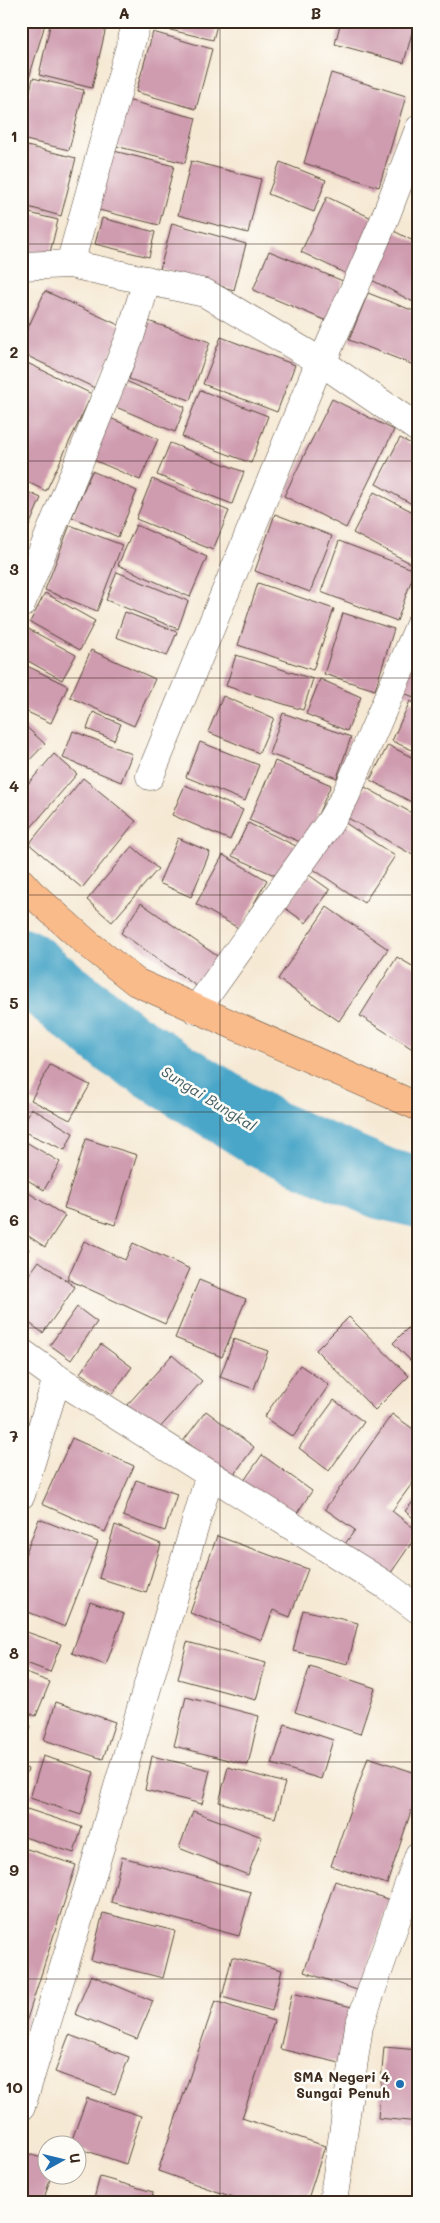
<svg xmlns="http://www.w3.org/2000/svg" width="440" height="2223" font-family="Mali,sans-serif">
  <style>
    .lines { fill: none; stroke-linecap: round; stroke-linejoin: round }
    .river { stroke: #4aa6c8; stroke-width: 72 }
    .building { fill: #cf9baf }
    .minor-casing { stroke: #574739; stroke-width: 29 }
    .major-casing { stroke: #574739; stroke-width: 29 }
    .minor { stroke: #fff; stroke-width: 28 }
    .major { stroke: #fabb8b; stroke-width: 28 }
    .grid { fill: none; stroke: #3b2a1e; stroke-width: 1; stroke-opacity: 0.55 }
    .poi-dot { fill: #1f6fb2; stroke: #fdfcf7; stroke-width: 2 }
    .labels { text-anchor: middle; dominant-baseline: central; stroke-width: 5; stroke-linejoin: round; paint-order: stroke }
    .poi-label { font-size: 14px; font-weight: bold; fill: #3b2a1e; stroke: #fdfcf7; text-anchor: end }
    .water-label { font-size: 15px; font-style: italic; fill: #415c62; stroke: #fdfcf7 }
    .neatline { fill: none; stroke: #3b2a1e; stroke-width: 2 }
    .grid-label { font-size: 16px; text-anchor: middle; font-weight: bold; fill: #3b2a1e }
  </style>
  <rect width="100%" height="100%" fill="#fdfcf7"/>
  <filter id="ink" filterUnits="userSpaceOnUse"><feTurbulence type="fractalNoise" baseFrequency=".02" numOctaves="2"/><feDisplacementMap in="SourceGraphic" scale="10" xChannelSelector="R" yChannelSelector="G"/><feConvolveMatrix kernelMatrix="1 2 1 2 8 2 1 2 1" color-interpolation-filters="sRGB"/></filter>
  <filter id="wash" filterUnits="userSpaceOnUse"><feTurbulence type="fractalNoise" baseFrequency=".0096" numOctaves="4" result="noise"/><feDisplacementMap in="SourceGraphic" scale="20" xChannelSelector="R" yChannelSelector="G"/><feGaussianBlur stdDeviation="1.12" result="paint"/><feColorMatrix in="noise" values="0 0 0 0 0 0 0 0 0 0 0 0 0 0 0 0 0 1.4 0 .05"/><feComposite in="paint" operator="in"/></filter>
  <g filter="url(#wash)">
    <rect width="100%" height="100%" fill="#f6e9d4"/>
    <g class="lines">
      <!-- river -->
      <path class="river" d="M21,963L121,1043L268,1135L384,1184L419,1192"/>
    </g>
    <g id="blocks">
      <!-- building -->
      <path class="building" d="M21,21H46L29,78L21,75Z
        M51,21L107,23L92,88L39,75Z
        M145,21H218L213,40L145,24Z
        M341,21H415L404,63L335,44Z
        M153,32L212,49L196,109L136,92Z
        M331,73L406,96L379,187L304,163Z
        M33,78L84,90L69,150L21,139V128Z
        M21,81L25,82L22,94H21Z
        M123,99L196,118L185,163L111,145Z
        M23,145L76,158L61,216L21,205Z
        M110,150L174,166L159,225L95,209Z
        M191,161L261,179L248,233L178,215Z
        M280,162L326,180L314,212L268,194Z
        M327,197L378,221L353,277L301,252Z
        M21,211L58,220L48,261L21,255Z
        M102,218L155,232L149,257L95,244Z
        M172,223L246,244L234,290L160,269Z
        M392,230L419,244V305L368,278Z
        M269,251L343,281L327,321L253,290Z
        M45,291L123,327L95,388L21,353V343Z
        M368,293L419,313V367L349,340Z
        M148,321L210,342L190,400L129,379Z
        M221,337L295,365L277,412L203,384Z
        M21,360L92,394L46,491L21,479Z
        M126,381L185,407L175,432L116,407Z
        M200,390L268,416L251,463L182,437Z
        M332,399L394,430L346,528L284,496Z
        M108,417L158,439L140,480L89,458Z
        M400,438L419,448V508L376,484Z
        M170,443L244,472L232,504L157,475Z
        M92,471L137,491L118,537L72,517Z
        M152,479L229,511L213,550L136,519Z
        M21,489L41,498L24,538L21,537Z
        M374,492L419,515V561L416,566L353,533Z
        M275,514L332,536L310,592L255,571Z
        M70,525L122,545L97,611L45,590Z
        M136,525L207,557L190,597L118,565Z
        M339,541L415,570L397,621L321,592Z
        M117,572L188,601L178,629L106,600Z
        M258,583L334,609L313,670L238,645Z
        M45,593L95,621L80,650L30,622Z
        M125,612L177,632L167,656L116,637Z
        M343,613L394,629L375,690L324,674Z
        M25,627L76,655L62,680L21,657V635Z
        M91,650L155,679L134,726L70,697Z
        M236,655L313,679L303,710L226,686Z
        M21,663L68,686L51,723L21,709Z
        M410,668L419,671V699L401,692Z
        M320,679L361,697L347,731L306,714Z
        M223,696L274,718L259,753L208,732Z
        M410,701L419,705V753L392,741Z
        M93,712L121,724L114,740L87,729Z
        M283,713L351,737L337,778L269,754Z
        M21,722L45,744L21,769Z
        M73,731L132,754L121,782L63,758Z
        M200,742L259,765L245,801L186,777Z
        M388,745L419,761V806L370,780Z
        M54,754L77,774L21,839V792Z
        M275,761L331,785L305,844L249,820Z
        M83,778L136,821L82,888L29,844Z
        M185,785L243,810L230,840L172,815Z
        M365,787L419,817L418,858L348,818Z
        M341,820L395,856L364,903L310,867Z
        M248,823L296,846L281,878L232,856Z
        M178,838L210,852L191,897L159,883Z
        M132,846L158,869L112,922L87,900Z
        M223,855L267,880L240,929L196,904Z
        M309,875L330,890L306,923L285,908Z
        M141,903L223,960L202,990L121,933Z
        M327,907L388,949L339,1021L278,979Z
        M397,957L419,970V1053L360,1016Z
        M50,1065L90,1085L70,1120L31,1100Z
        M31,1108L73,1133L65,1150L22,1131Z
        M21,1139L60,1162L44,1190L21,1176Z
        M86,1139L137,1155L115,1225L64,1208Z
        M21,1188L65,1216L45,1247L21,1231Z
        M84,1241L125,1260L133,1243L190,1269L165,1324L67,1279Z
        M21,1244L29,1249L21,1261Z
        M39,1261L75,1287L43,1333L21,1317V1286Z
        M199,1280L246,1299L222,1357L175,1338Z
        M77,1307L97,1322L71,1360L50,1345Z
        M349,1317L409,1376L375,1410L316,1350Z
        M419,1317V1369L393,1343Z
        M234,1339L268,1351L254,1389L220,1377Z
        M101,1344L132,1367L112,1394L80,1373Z
        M172,1355L202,1381L156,1432L127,1405Z
        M300,1365L329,1385L293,1437L264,1417Z
        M334,1400L364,1422L329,1471L299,1448Z
        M206,1411L254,1447L232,1477L184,1440Z
        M392,1414L419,1433V1474L392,1511L419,1532L386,1580L342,1548L355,1530L325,1509Z
        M21,1426L32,1431L21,1453Z
        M72,1438L134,1466L105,1532L42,1504Z
        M262,1455L312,1491L291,1522L241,1485Z
        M136,1480L177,1494L165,1531L123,1516Z
        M419,1495V1523L405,1511Z
        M39,1519L98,1542L65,1627L21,1609V1565Z
        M115,1525L161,1544L146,1593L99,1578Z
        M217,1536L308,1569L290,1617L273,1610L262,1640L190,1613Z
        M90,1602L124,1614L106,1665L72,1653Z
        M303,1610L358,1623L348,1664L293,1651Z
        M21,1630L61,1644L50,1672L21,1661Z
        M187,1642L266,1663L256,1700L178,1679Z
        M310,1666L375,1688L360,1734L295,1712Z
        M21,1671L50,1682L36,1716L21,1710Z
        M186,1697L259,1716L248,1765L174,1746Z
        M56,1702L115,1722L103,1759L44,1740Z
        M21,1722L31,1726L21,1750Z
        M285,1724L333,1740L321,1779L272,1764Z
        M43,1756L94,1772L81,1815L30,1798Z
        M152,1756L210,1770L202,1804L145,1790Z
        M368,1757L419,1774V1787L387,1884L331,1866Z
        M21,1766L28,1769L21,1787Z
        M228,1767L285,1783L275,1818L219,1802Z
        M27,1809L82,1827L74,1853L21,1836V1825Z
        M193,1811L262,1837L248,1875L179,1848Z
        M21,1847L76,1865L22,2035H21Z
        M122,1857L251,1892L239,1936L111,1902Z
        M335,1881L390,1900L360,1991L304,1972Z
        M103,1913L175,1931L163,1978L91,1960Z
        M232,1957L282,1970L272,2011L222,1997Z
        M91,1975L153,2001L137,2039L75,2014Z
        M292,1993L352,2007L340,2063L280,2049Z
        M215,2001L274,2021L242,2118L325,2146L307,2202H247L158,2171Z
        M69,2035L129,2057L115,2094L55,2072Z
        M384,2047L419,2050V2122L378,2118Z
        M87,2098L141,2116L126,2164L78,2148V2146L70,2145Z
        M25,2153L48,2160V2176H51L43,2202H21V2163Z
        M100,2177L153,2192L151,2202H93Z"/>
    </g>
  </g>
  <g filter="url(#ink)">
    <use href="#blocks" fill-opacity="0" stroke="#574739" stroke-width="1"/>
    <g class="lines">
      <!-- minor casing -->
      <g class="minor-casing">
        <path id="minor" d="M70,264L137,21
          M21,266L70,264L205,293L320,361L419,429
          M21,604L130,337L147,280
          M150,776L320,361L324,358L383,223L419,129
          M196,1010L330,822L345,797L419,626
          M21,1352L57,1378L387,1586L419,1610
          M21,1495L57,1378
          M21,2107L89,1885L210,1474
          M333,2202L359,2026L419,1855"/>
      </g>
      <!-- major casing -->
      <g class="major-casing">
        <path id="major" d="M21,882L31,893L86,942L136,982L419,1107"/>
      </g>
      <!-- minor -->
      <use href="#minor" class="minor"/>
      <!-- major -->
      <use href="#major" class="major"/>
    </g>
  </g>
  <!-- grid -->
  <path class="grid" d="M220,21V2202M21,244H419M21,461H419M21,678H419M21,895H419M21,1112H419M21,1328H419M21,1545H419M21,1762H419M21,1979H419"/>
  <!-- markers -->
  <circle class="poi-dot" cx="400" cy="2084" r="5"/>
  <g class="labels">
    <!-- poi labels -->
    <g class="poi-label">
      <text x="390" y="2076">SMA Negeri 4<tspan x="390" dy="16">Sungai Penuh</tspan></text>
    </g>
    <!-- water labels -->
    <g class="water-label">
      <text transform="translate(209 1098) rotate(32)">Sungai Bungkal</text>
    </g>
  </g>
  <!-- margin -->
  <rect width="440" height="2223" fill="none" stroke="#fdfcf7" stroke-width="55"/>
  <!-- north arrow -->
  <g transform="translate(62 2160) rotate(82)"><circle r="24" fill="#fdfcf7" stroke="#afa8a0"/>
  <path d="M0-4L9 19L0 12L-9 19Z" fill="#1f6fb2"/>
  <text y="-8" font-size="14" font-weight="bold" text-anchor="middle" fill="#3b2a1e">U</text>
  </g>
  <rect x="28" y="28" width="384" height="2168" class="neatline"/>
  <g class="grid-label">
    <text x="124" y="19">A</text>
    <text x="316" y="19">B</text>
    <text x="14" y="142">1</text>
    <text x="14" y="358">2</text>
    <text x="14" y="575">3</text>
    <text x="14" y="792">4</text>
    <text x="14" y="1009">5</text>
    <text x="14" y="1226">6</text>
    <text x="14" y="1442">7</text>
    <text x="14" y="1659">8</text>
    <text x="14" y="1876">9</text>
    <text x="14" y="2093">10</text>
  </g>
</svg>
